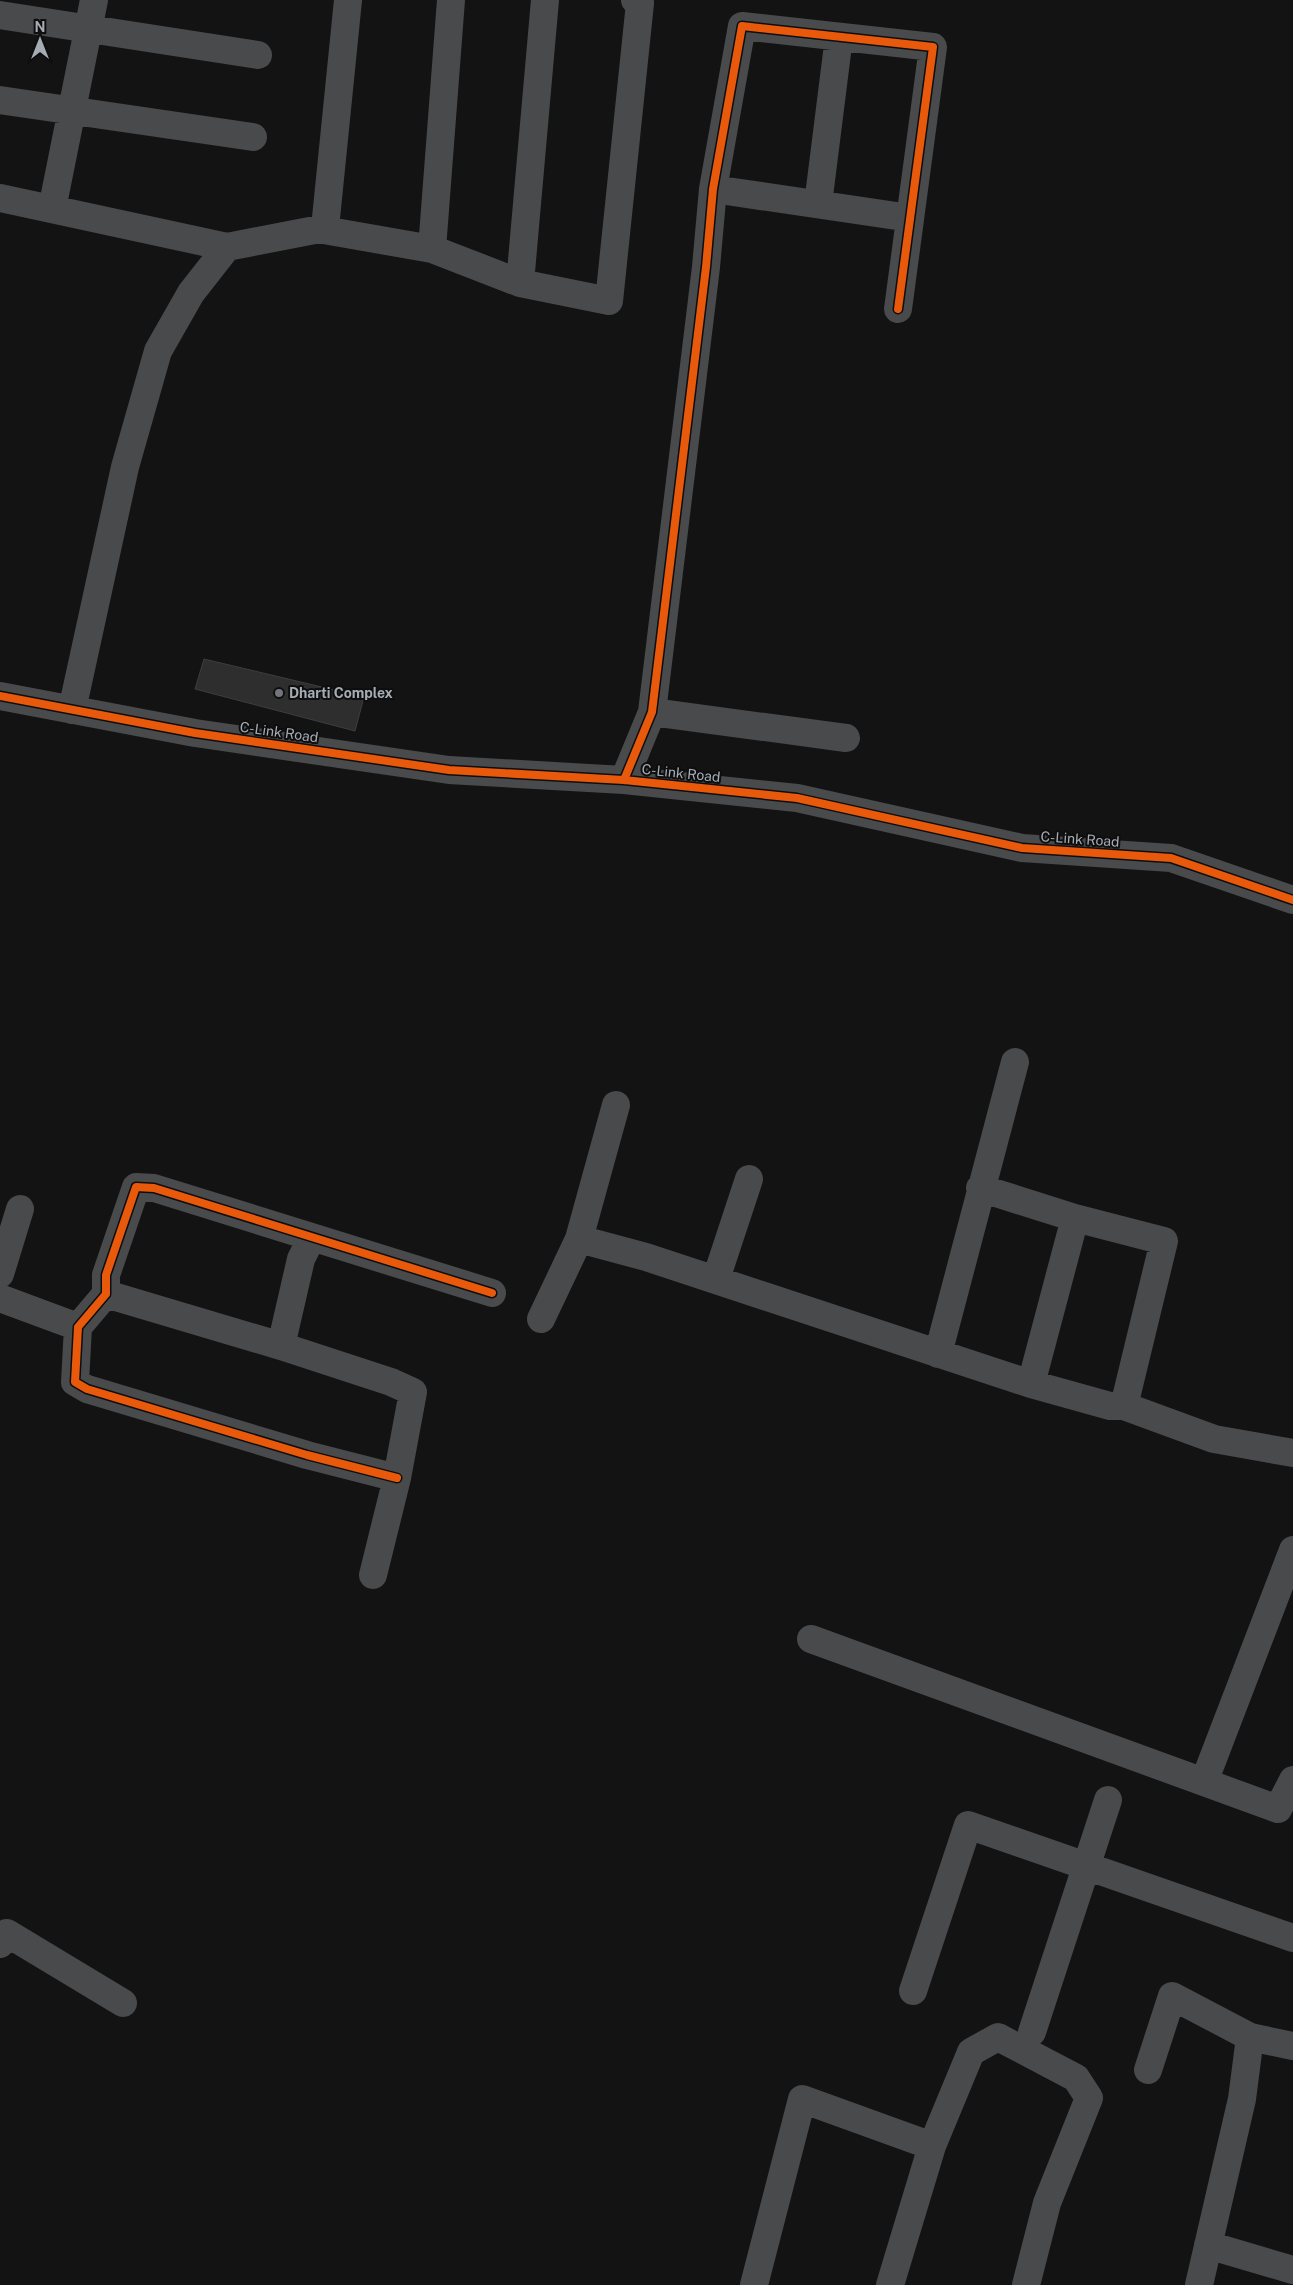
<svg xmlns="http://www.w3.org/2000/svg" width="1293" height="2285" font-family="'Public Sans',sans-serif">
  <style>
    .building { fill: #2e2e2f; stroke: #3c3e40 }
    .lines { fill: none; stroke-linecap: round; stroke-linejoin: round }
    .minor { stroke: #484a4c; stroke-width: 28 }
    .cycleway-casing { stroke: #0e0e0f; stroke-width: 11 }
    .cycleway { stroke: #e8590c; stroke-width: 8 }
    .poi-dot { fill: #72767c; stroke: #0e0e0f; stroke-width: 2 }
    .labels { text-anchor: middle; dominant-baseline: central; stroke-width: 4; stroke-linejoin: round; paint-order: stroke }
    .poi-label { font-size: 14px; font-weight: bold; fill: #a5acb4; stroke: #0e0e0f; text-anchor: start }
    .street-label { font-size: 14px; fill: #a5acb4; stroke: #0e0e0f }
  </style>
  <rect width="100%" height="100%" fill="#131314"/>
  <!-- building -->
  <path class="building" d="M204,659L364,697L355,731L195,689Z"/>
  <g class="lines">
    <!-- minor -->
    <path class="minor" d="M545,0L520,283L609,301L640,3L635,0
      M0,15L258,55
      M0,100L253,137
      M713,189L910,218
      M0,198L227,247L191,293L158,351L125,467L72,710
      M818,204L839,37
      M52,209L94,0
      M318,229L432,249L451,0
      M227,247L325,228L348,0
      M432,249L520,283
      M0,696L195,733L449,770L624,780L797,798L1022,848L1171,858L1293,900
      M652,712L846,738
      M624,780L652,712L706,267L713,189L742,26L933,47L898,309
      M616,1105L579,1239L646,1257L1031,1384L1110,1406H1124L1214,1439L1293,1453
      M980,1188L1075,1218L1164,1241L1124,1406
      M0,1274L20,1209
      M716,1279L749,1179
      M106,1294L281,1346L391,1382L413,1392L397,1478L373,1575
      M0,1298L78,1327
      M541,1319L579,1239
      M281,1346L301,1259L312,1237
      M938,1354L1015,1062
      M1031,1384L1075,1218
      M397,1478L307,1455L87,1389L75,1382L78,1327L106,1294V1275L136,1187L154,1188L492,1293
      M811,1639L1278,1809L1293,1780
      M1204,1782L1293,1550
      M0,1944L7,1933L123,2003
      M913,1991L968,1825L1293,1938
      M1032,2032L1108,1800
      M1148,2070L1172,1996L1250,2037
      M932,2146L971,2052L998,2037L1076,2078L1089,2098L1047,2203L1026,2285
      M1208,2245L1293,2270
      M754,2285L802,2099L932,2146L890,2285
      M1199,2285L1242,2099L1250,2037L1293,2046"/>
    <!-- cycleway casing -->
    <g class="cycleway-casing">
      <path id="cycleway" d="M0,696L195,733L449,770L624,780L797,798L1022,848L1171,858L1293,900
        M624,780L652,712L706,267L713,189L742,26L933,47L898,309
        M397,1478L307,1455L87,1389L75,1382L78,1327L106,1294V1275L136,1187L154,1188L492,1293"/>
    </g>
    <!-- cycleway -->
    <use href="#cycleway" class="cycleway"/>
  </g>
  <!-- markers -->
  <circle class="poi-dot" cx="279" cy="693" r="5"/>
  <g class="labels">
    <!-- poi labels -->
    <g class="poi-label">
      <text x="289" y="693">Dharti Complex</text>
    </g>
    <!-- street labels -->
    <g class="street-label">
      <text transform="translate(279 732) rotate(8)">C-Link Road</text>
      <text transform="translate(681 773) rotate(6)">C-Link Road</text>
      <text transform="translate(1080 839) rotate(4)">C-Link Road</text>
    </g>
  </g>
  <!-- north arrow -->
  <g transform="translate(40 40)" stroke="#0e0e0f" stroke-width="4" paint-order="stroke">
  <path d="M0-4L9 19L0 12L-9 19Z" fill="#a5acb4"/>
  <text y="-8" font-size="14" font-weight="bold" text-anchor="middle" fill="#a5acb4">N</text>
  </g>
</svg>
